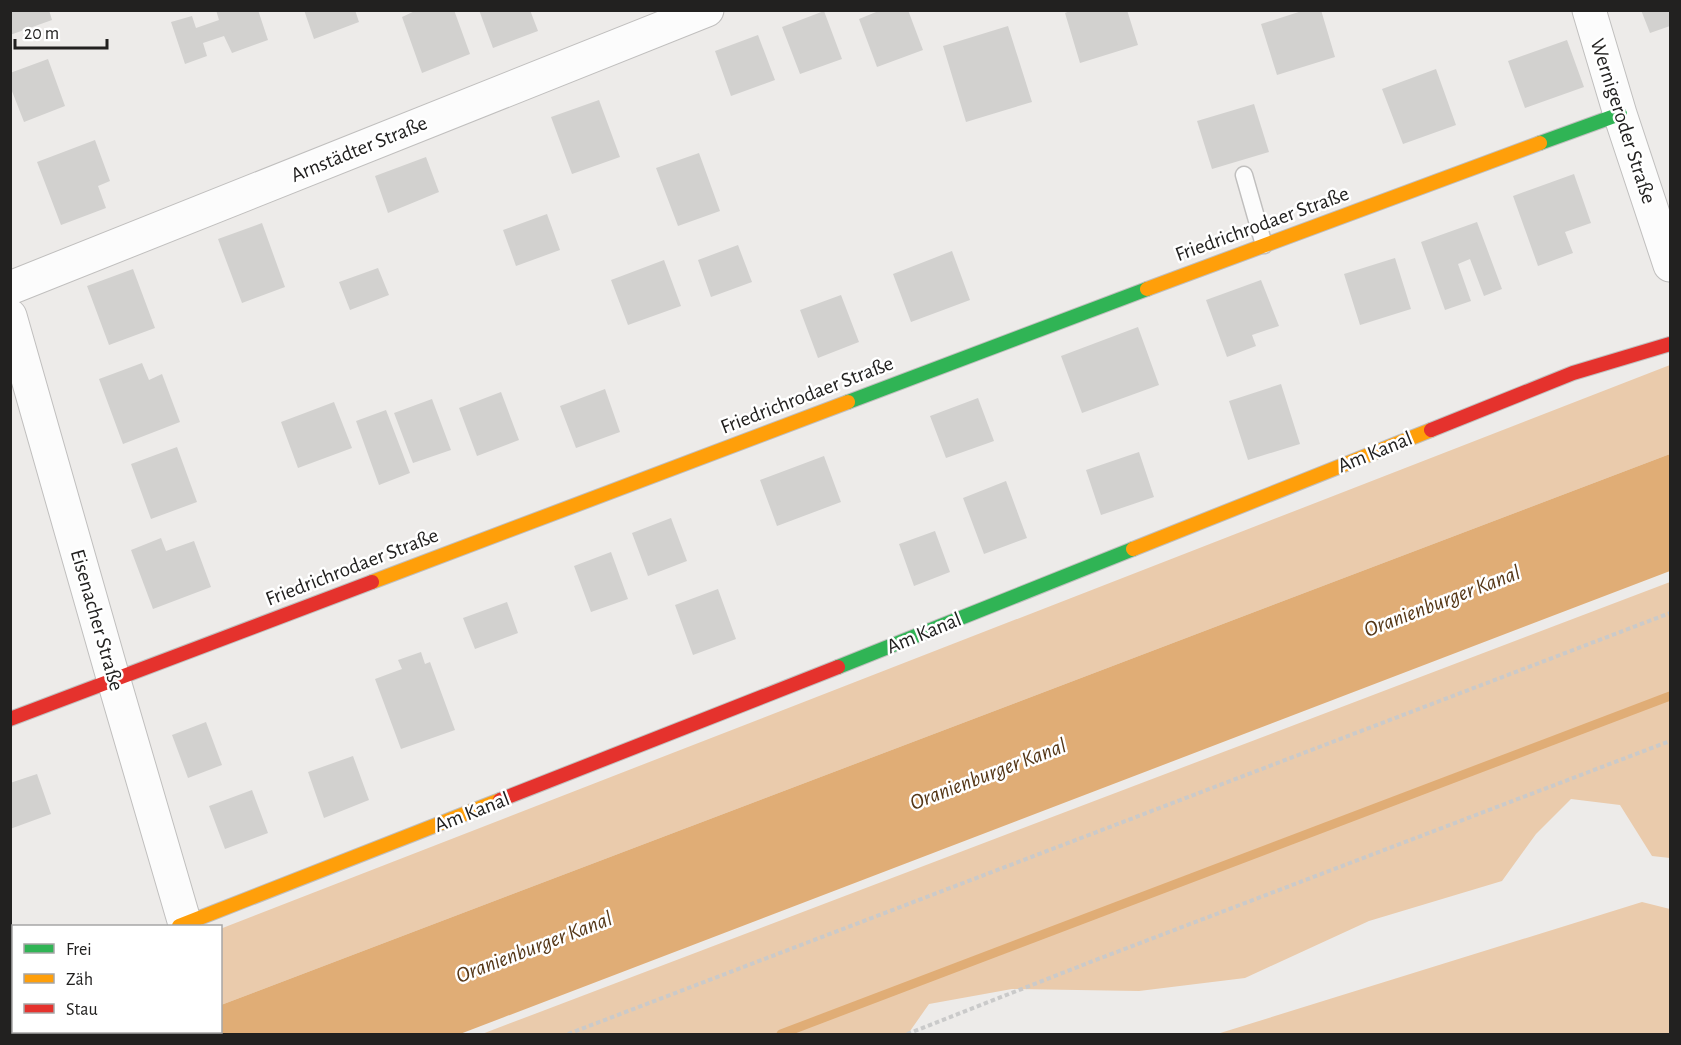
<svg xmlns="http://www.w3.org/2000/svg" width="1681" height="1045" font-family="'Alegreya Sans',sans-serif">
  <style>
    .green { fill: #eacbac }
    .water { fill: #e0ad76 }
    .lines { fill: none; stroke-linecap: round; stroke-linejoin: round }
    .stream { stroke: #e0ad76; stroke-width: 9 }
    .building { fill: #d2d1cf }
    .lane-casing { stroke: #c0bfbe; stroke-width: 19 }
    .street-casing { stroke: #c0bfbe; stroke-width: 35 }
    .fast-casing { stroke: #c0bfbe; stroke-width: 16 }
    .slow-casing { stroke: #c0bfbe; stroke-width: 16 }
    .jam-casing { stroke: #c0bfbe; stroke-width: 16 }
    .path { stroke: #cacaca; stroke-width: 4; stroke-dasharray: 4.5 3; stroke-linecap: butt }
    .lane { stroke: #fcfcfc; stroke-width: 16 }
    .street { stroke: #fcfcfc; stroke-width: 33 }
    .fast { stroke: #30b455; stroke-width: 14 }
    .slow { stroke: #ff9f0a; stroke-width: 14 }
    .jam { stroke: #e5322d; stroke-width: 14 }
    .labels { text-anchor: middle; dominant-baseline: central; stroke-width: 5; stroke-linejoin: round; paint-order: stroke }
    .street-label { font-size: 21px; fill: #222120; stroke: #fff }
    .water-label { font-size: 22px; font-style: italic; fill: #553717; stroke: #fff }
  </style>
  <rect width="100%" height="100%" fill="#edebe9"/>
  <!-- green -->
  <path class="green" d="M1670,365V454L221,1005L220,929Z
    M1670,582V858L1652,856L1620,805L1571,799L1536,834L1502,881L1369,921L1245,978L1139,991L1012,989L929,1004L908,1034H482Z
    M1642,902L1670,909V1034H1217Z
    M13,1008L14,1032H151L143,1034H11V1009Z"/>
  <!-- water -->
  <path class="water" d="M1670,454V571L460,1034H143L151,1032H220L221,1005Z"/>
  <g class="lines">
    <!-- stream -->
    <path class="stream" d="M781,1034L1670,696"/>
  </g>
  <!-- building -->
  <path class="building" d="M10,10H49L52,20L10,35Z
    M216,10H258L268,40L232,53L224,36L203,43L207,56L185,64L171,22L192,16L196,28L219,20Z
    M304,10H355L359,22L314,39Z
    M417,10H454L470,54L422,73L402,17Z
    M479,10H530L538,31L493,48Z
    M881,10H908L923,50L877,67L859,19Z
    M1072,10H1127L1138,45L1080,63L1065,13Z
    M1305,10H1321L1335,57L1277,75L1261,24Z
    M1641,10H1670V26L1650,33Z
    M824,11L842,59L800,74L782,27Z
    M1008,26L1032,102L966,122L943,46Z
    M758,35L775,80L731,96L715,51Z
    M1567,40L1584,87L1525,108L1508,61Z
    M48,59L65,106L24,122L10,86V73Z
    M1436,69L1456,125L1403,144L1382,89Z
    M599,100L620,157L572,174L551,117Z
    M1254,104L1269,152L1212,169L1197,121Z
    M95,140L110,181L98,186L106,208L61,225L37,162Z
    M699,153L720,211L678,226L656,168Z
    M426,157L439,192L388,213L375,176Z
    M1574,174L1591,223L1565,232L1573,253L1538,266L1513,196Z
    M547,214L560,250L516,266L503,230Z
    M1477,222L1502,289L1484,296L1470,259L1458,264L1471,301L1445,310L1421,242Z
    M262,223L285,287L242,303L218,239Z
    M738,245L752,282L711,297L698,260Z
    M952,251L970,300L911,322L893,274Z
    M1395,258L1411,309L1360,325L1344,274Z
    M664,260L681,306L628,325L611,280Z
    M378,268L389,295L350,310L339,282Z
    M133,269L155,328L109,345L87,286Z
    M1261,280L1279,326L1252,335L1256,346L1227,357L1206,300Z
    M841,295L859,342L818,358L800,310Z
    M1138,327L1159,385L1082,413L1061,356Z
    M142,363L149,380L162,374L180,422L123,444L99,379Z
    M1281,384L1300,444L1248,460L1229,401Z
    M605,389L620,432L576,448L560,406Z
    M501,392L519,440L477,456L459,408Z
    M978,398L994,441L946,458L930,416Z
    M432,399L451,450L413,463L394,413Z
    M334,402L352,448L298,468L281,422Z
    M386,410L410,473L379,485L356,421Z
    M177,447L197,502L151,519L131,464Z
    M1139,452L1154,497L1101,515L1086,470Z
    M824,456L841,502L777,526L760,480Z
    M1006,481L1027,538L984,554L963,498Z
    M671,518L687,561L648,576L632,533Z
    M935,531L950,572L914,586L899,544Z
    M161,538L166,551L194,541L211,587L153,609L131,550Z
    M611,552L628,599L591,612L574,566Z
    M718,589L736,639L693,655L675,605Z
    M507,602L518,633L475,649L463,618Z
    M421,652L425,664L430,662L455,730L401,749L375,679L402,669L398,660Z
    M206,722L222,765L188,778L172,735Z
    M353,756L369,800L324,818L308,772Z
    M37,774L51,814L10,829V783Z
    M252,790L268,833L225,849L209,806Z"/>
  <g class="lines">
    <!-- lane casing -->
    <g class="lane-casing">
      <path id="lane" d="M1244,175L1264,245"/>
    </g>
    <!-- street casing -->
    <g class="street-casing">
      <path id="street" d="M1589,10L1620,114L1670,265
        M10,288L707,10
        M10,316L114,681L185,924
        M10,991L14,990"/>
    </g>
    <!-- fast casing -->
    <g class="fast-casing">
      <path id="fast" d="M1540,143L1620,114
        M848,402L1147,289
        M838,667L1133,549"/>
    </g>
    <!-- slow casing -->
    <g class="slow-casing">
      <path id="slow" d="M1147,289L1540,143
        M1133,549L1431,430
        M372,582L848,402
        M179,926L500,800"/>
    </g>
    <!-- jam casing -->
    <g class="jam-casing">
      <path id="jam" d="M1431,430L1573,373L1670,344
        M10,719L372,582
        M500,800L838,667"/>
    </g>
    <!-- path -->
    <path class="path" d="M73,1034L81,1032
      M568,1034L1670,613
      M907,1034L1093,961L1670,741"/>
    <!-- lane -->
    <use href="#lane" class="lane"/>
    <!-- street -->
    <use href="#street" class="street"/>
    <!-- fast -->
    <use href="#fast" class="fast"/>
    <!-- slow -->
    <use href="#slow" class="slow"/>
    <!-- jam -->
    <use href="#jam" class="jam"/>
  </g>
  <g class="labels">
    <!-- street labels -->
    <g class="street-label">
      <text transform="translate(1623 121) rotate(72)">Wernigeroder Straße</text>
      <text transform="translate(359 149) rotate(-22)">Arnstädter Straße</text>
      <text transform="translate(1262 224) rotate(-20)">Friedrichrodaer Straße</text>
      <text transform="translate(807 395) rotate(-21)">Friedrichrodaer Straße</text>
      <text transform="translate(1375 452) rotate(-22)">Am Kanal</text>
      <text transform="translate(352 567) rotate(-21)">Friedrichrodaer Straße</text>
      <text transform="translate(97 620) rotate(74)">Eisenacher Straße</text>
      <text transform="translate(924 633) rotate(-22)">Am Kanal</text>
      <text transform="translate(472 812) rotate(-21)">Am Kanal</text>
    </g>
    <!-- water labels -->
    <g class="water-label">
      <text transform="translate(1442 601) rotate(-21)">Oranienburger Kanal</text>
      <text transform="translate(988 774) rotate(-21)">Oranienburger Kanal</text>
      <text transform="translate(534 947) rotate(-21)">Oranienburger Kanal</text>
    </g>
  </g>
  <!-- border -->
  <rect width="1681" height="1045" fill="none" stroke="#222120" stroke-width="24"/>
  <!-- legend -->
  <rect x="12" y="925" width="210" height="108" fill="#ffffff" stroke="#a7a6a6" stroke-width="1.5"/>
  <rect x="24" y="944" width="30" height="9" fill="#30b455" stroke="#a7a6a6" stroke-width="1.5"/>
  <text x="66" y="955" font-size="18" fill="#222120">Frei</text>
  <rect x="24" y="974" width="30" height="9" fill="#ff9f0a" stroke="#a7a6a6" stroke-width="1.5"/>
  <text x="66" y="985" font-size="18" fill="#222120">Zäh</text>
  <rect x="24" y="1004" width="30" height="9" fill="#e5322d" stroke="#a7a6a6" stroke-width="1.5"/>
  <text x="66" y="1015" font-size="18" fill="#222120">Stau</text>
  <!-- scale -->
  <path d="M15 39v9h92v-9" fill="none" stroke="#222120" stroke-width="3"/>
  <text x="24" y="39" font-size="18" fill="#222120" stroke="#ffffff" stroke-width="4.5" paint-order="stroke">20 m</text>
</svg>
